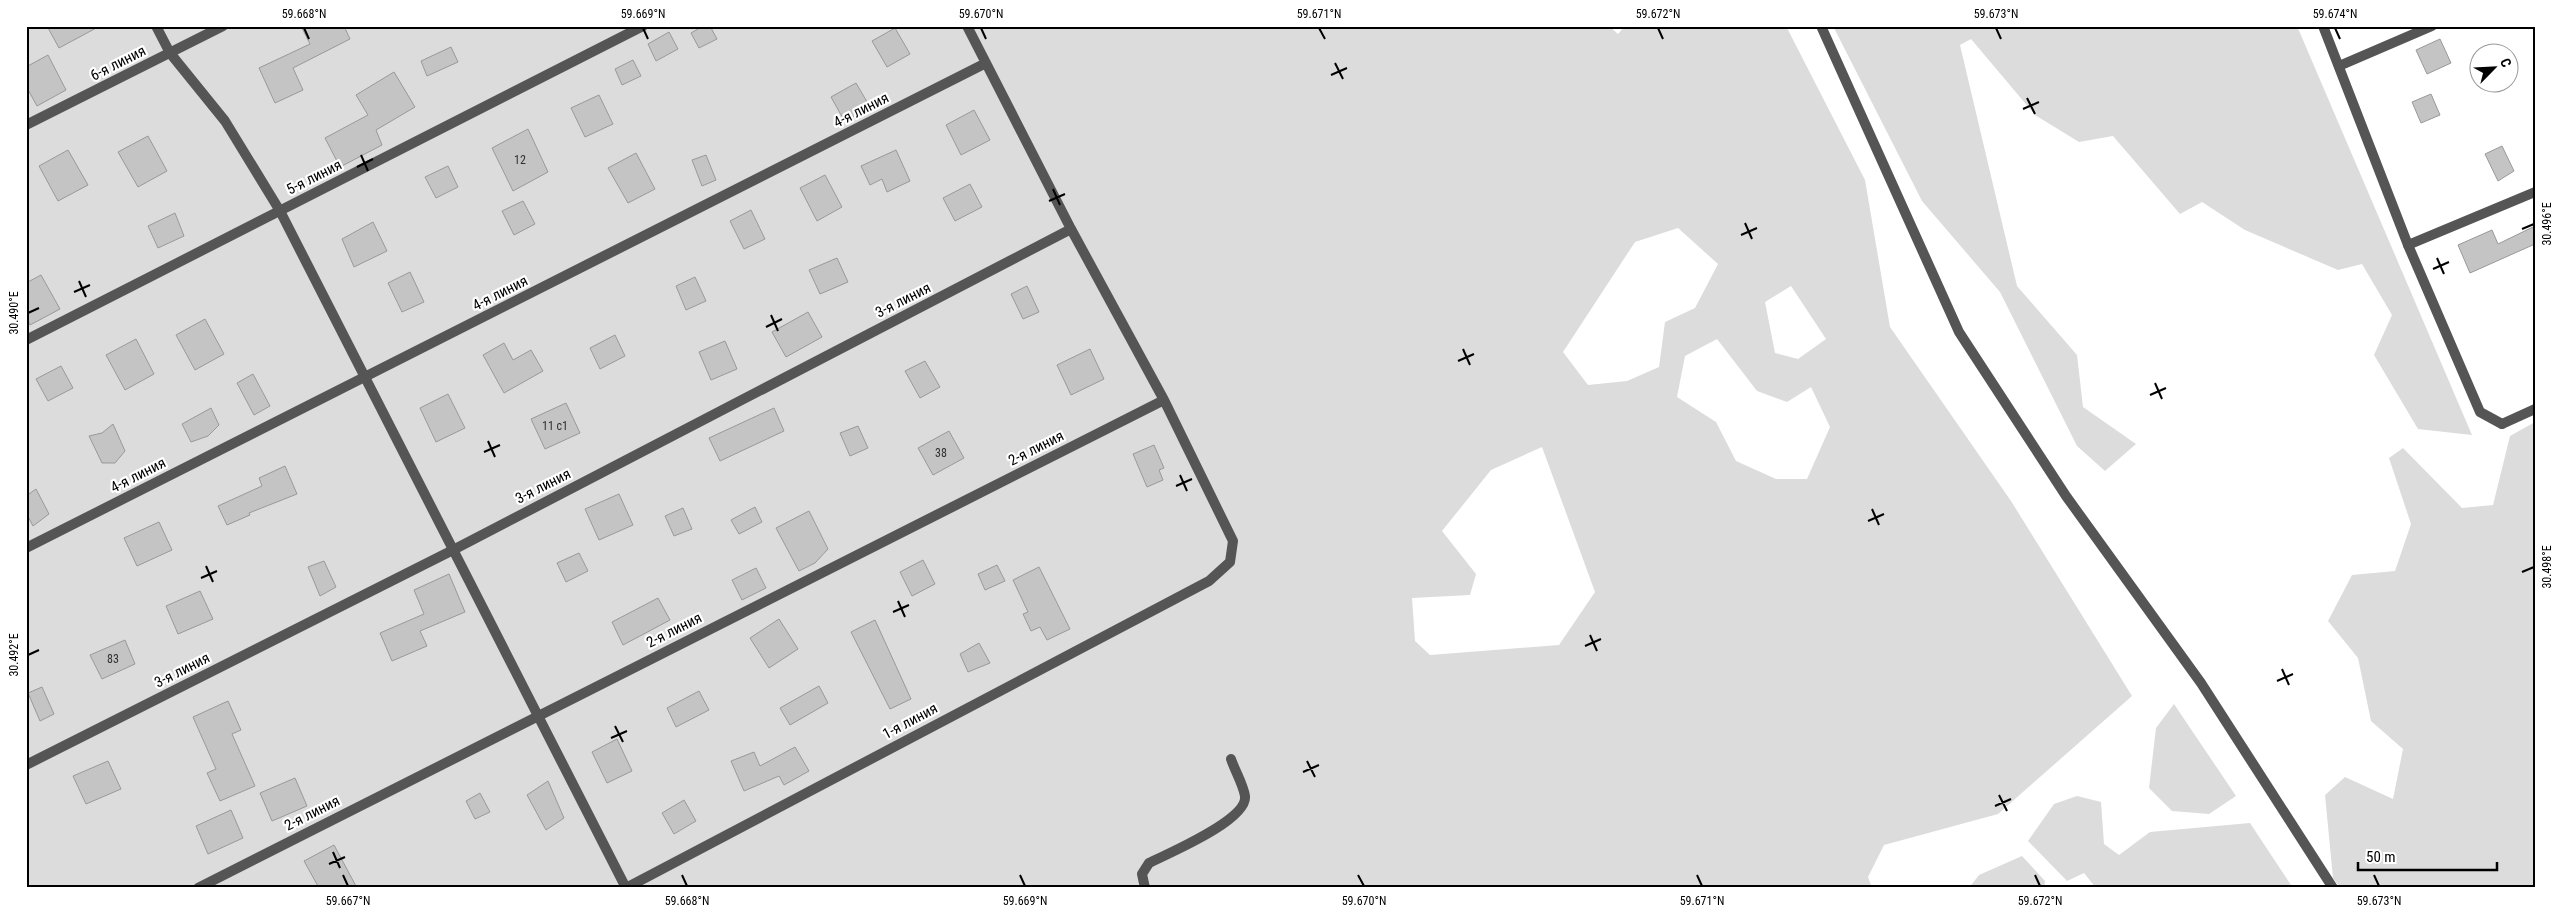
<svg xmlns="http://www.w3.org/2000/svg" width="2561" height="914" font-family="'Roboto Condensed',sans-serif">
  <style>
    .green { fill: #dcdcdc; fill-rule: evenodd }
    .building { fill: #c4c4c4; stroke: #999 }
    .lines { fill: none; stroke-linecap: round; stroke-linejoin: round }
    .lane { stroke: #555; stroke-width: 10 }
    .street { stroke: #555; stroke-width: 10 }
    .ticks { fill: none; stroke: #000; stroke-width: 2 }
    .labels { text-anchor: middle; dominant-baseline: central; stroke-width: 4.5; stroke-linejoin: round; paint-order: stroke }
    .number-label { font-size: 12px; fill: #313131 }
    .street-label { font-size: 15px; fill: #000; stroke: #fff }
    .neatline { fill: none; stroke: #000; stroke-width: 2 }
    .ticks-label { font-size: 12px; text-anchor: middle; fill: #000 }
  </style>
  <rect width="100%" height="100%" fill="#fff"/>
  <!-- green -->
  <path class="green" d="M26,26H1609L1618,34L1625,26H1786L1865,180L1890,327L2011,501L2132,696L1998,814L1884,845L1868,877L1872,888H26ZM1678,228L1718,264L1695,308L1665,322L1659,367L1627,381L1588,385L1563,352L1635,242ZM1791,286L1826,339L1798,359L1775,353L1765,302ZM1717,339L1757,391L1787,402L1811,387L1830,427L1807,479H1776L1736,461L1716,422L1677,397L1685,356ZM1542,447L1595,592L1559,645L1430,655L1415,641L1412,598L1470,595L1476,574L1442,531L1491,470Z
    M1833,26H2297L2472,435L2418,429L2374,355L2392,315L2362,264L2338,270L2245,230L2202,202L2180,214L2113,136L2079,142L2035,115L1971,39L1960,45L2017,286L2077,355L2083,407L2136,444L2105,471L2077,446L2000,292L1922,201Z
    M2535,422V888H2340L2333,878L2325,795L2345,777L2393,799L2403,749L2371,721L2358,658L2328,621L2352,575L2395,571L2411,524L2389,458L2403,448L2462,508L2493,505L2510,436Z
    M2174,704L2236,796L2209,814L2172,811L2149,788L2156,728Z
    M2077,796L2101,802L2104,844L2119,855L2150,832L2250,823L2293,888H2096L2084,873L2067,881L2028,841L2054,804Z
    M2022,856L2045,881L2044,888H1969L1979,875Z"/>
  <!-- building -->
  <path class="building" d="M47,26H100L59,48Z
    M301,26H344L350,39L293,68L303,90L275,103L259,68L310,44Z
    M703,26H710L717,39L699,48L691,33Z
    M895,28L910,54L887,67L872,41Z
    M669,32L678,49L656,61L648,44Z
    M2440,39L2451,63L2427,74L2416,50Z
    M451,47L458,62L427,76L421,61Z
    M48,55L66,90L37,106L26,86V67Z
    M633,60L641,76L622,85L615,69Z
    M394,72L415,107L376,130L382,145L340,167L325,138L368,115L356,95Z
    M856,83L870,107L845,122L831,97Z
    M2431,94L2440,115L2421,123L2412,102Z
    M599,95L613,124L585,137L571,108Z
    M974,110L990,140L961,155L946,125Z
    M528,129L548,172L513,191L492,148Z
    M148,136L167,171L138,187L118,152Z
    M2502,146L2514,171L2498,181L2485,154Z
    M68,150L88,185L58,201L39,166Z
    M896,150L910,181L887,192L882,179L870,185L861,166Z
    M636,153L655,189L628,203L608,168Z
    M706,155L716,180L702,186L692,160Z
    M448,166L458,187L436,198L425,177Z
    M825,175L842,207L817,221L800,188Z
    M970,184L982,207L955,221L943,198Z
    M523,201L535,224L514,235L502,211Z
    M751,210L765,239L744,249L730,221Z
    M175,213L184,236L158,248L148,226Z
    M373,222L387,251L354,267L342,239Z
    M2535,226V244L2470,273L2458,245L2492,230L2498,244Z
    M837,258L848,282L820,294L809,270Z
    M410,272L424,302L402,312L388,283Z
    M41,275L60,309L30,325L26,317V283Z
    M695,277L706,301L686,310L676,286Z
    M1027,286L1039,312L1023,319L1011,294Z
    M808,312L822,337L786,357L772,332Z
    M205,319L224,354L195,370L176,335Z
    M615,335L625,356L600,369L590,348Z
    M136,339L154,374L125,390L106,355Z
    M725,341L737,369L711,380L699,352Z
    M504,343L513,360L531,350L543,371L504,393L483,355Z
    M1090,349L1104,379L1071,395L1057,365Z
    M925,361L940,387L920,398L905,371Z
    M61,366L73,388L48,401L36,379Z
    M253,374L270,406L254,415L237,383Z
    M448,394L465,428L436,442L420,408Z
    M566,403L580,433L545,449L531,419Z
    M211,408L219,425L208,436L191,442L182,424Z
    M774,408L784,431L720,461L709,438Z
    M113,424L125,451L115,463H102L89,436L102,433Z
    M858,426L868,448L850,456L840,433Z
    M949,431L964,458L933,475L918,448Z
    M1154,445L1164,468L1159,470L1163,480L1147,487L1133,454Z
    M285,466L297,494L249,513L250,515L227,525L218,506L262,486L259,478Z
    M36,489L49,514L33,526L26,513V496Z
    M619,494L633,525L599,540L585,509Z
    M755,507L762,522L739,534L731,520Z
    M683,508L692,529L674,536L665,516Z
    M809,511L828,549L815,563L799,571L776,528Z
    M159,522L172,550L137,566L124,538Z
    M579,553L588,571L566,582L557,563Z
    M923,560L935,584L912,596L900,572Z
    M324,561L336,587L320,596L308,567Z
    M997,565L1005,581L985,590L978,574Z
    M1039,567L1070,629L1047,640L1040,627L1031,631L1023,614L1028,612L1013,580Z
    M756,568L766,588L742,600L732,580Z
    M449,574L465,612L420,631L427,646L392,661L380,633L424,614L414,590Z
    M200,591L213,619L178,634L166,606Z
    M658,598L670,620L623,645L612,622Z
    M779,619L798,649L769,668L750,638Z
    M875,620L911,699L890,709L851,632Z
    M125,640L135,664L102,679L90,655Z
    M979,643L990,663L968,672L960,654Z
    M819,686L828,703L790,725L780,708Z
    M42,687L54,714L40,721L28,693Z
    M699,691L709,710L676,727L667,708Z
    M228,701L241,730L232,734L255,786L220,801L207,773L216,769L193,717Z
    M617,739L632,771L607,783L592,752Z
    M795,747L809,771L784,785L779,776L744,791L731,761L754,752L760,766Z
    M108,761L121,789L86,804L73,776Z
    M295,778L307,806L272,821L260,793Z
    M548,781L564,818L546,830L527,795Z
    M480,793L490,812L475,819L466,801Z
    M684,800L696,821L674,834L662,813Z
    M231,810L243,838L208,854L196,826Z
    M334,845L357,888H319L304,861Z"/>
  <g class="lines">
    <!-- lane -->
    <path class="lane" d="M1821,26L1959,332L2066,496L2201,683L2333,888
      M2323,26L2408,245L2480,412L2502,424
      M26,125L223,26
      M26,340L643,26
      M26,548L986,63
      M26,765L453,550L1071,229
      M198,888L1164,400
      M626,888L1209,581L1230,562L1233,541L1164,400L1071,229L967,26
      M1145,888L1142,874L1149,863C1169,853 1248,820 1245,796C1243,784 1235,771 1231,759"/>
    <!-- street -->
    <path class="street" d="M156,26L170,53L225,121L280,211L626,888
      M2339,66L2432,26
      M2408,245L2535,192
      M2502,424L2535,409"/>
  </g>
  <!-- ticks -->
  <path class="ticks" d="M304,28L309,39M643,28L648,39M981,28L986,39M1319,28L1325,39M1658,28L1663,39M1996,28L2001,39M2335,28L2340,39M1335,63L1343,79M1331,75L1347,68M2027,98L2035,114M2023,109L2039,102M361,155L368,171M357,167L373,159M1053,189L1060,205M1049,201L1065,194M1745,223L1752,239M2522,229L2534,224M1741,235L1757,228M2437,258L2444,274M2433,269L2449,262M79,281L86,297M74,292L90,285M28,313L39,308M771,315L778,331M766,327L782,319M1463,349L1470,365M1458,361L1474,354M2155,383L2162,399M2150,395L2166,388M488,441L495,457M484,452L500,445M1180,475L1187,491M1176,486L1192,479M1872,509L1879,525M1868,521L1884,514M206,566L213,582M2522,572L2534,567M201,578L217,571M898,601L905,617M893,612L909,605M1590,635L1597,651M1585,646L1601,639M28,655L39,650M2282,669L2289,685M2277,681L2293,674M615,726L623,742M611,738L627,731M1307,761L1315,777M1303,772L1319,765M1999,795L2007,811M1995,806L2011,799M333,852L340,868M329,864L345,857M343,875L348,886M682,875L687,886M1020,875L1025,886M1358,875L1364,886M1697,875L1702,886M2035,875L2040,886M2374,875L2379,886"/>
  <g class="labels">
    <!-- number labels -->
    <g class="number-label">
      <text x="520" y="160">12</text>
      <text x="555" y="426">11 с1</text>
      <text x="941" y="453">38</text>
      <text x="113" y="659">83</text>
    </g>
    <!-- street labels -->
    <g class="street-label">
      <text transform="translate(118 63) rotate(-27)">6-я линия</text>
      <text transform="translate(861 110) rotate(-27)">4-я линия</text>
      <text transform="translate(314 177) rotate(-27)">5-я линия</text>
      <text transform="translate(500 293) rotate(-27)">4-я линия</text>
      <text transform="translate(903 300) rotate(-27)">3-я линия</text>
      <text transform="translate(1036 448) rotate(-27)">2-я линия</text>
      <text transform="translate(138 475) rotate(-27)">4-я линия</text>
      <text transform="translate(543 486) rotate(-27)">3-я линия</text>
      <text transform="translate(674 630) rotate(-27)">2-я линия</text>
      <text transform="translate(182 670) rotate(-27)">3-я линия</text>
      <text transform="translate(910 721) rotate(-28)">1-я линия</text>
      <text transform="translate(312 813) rotate(-27)">2-я линия</text>
    </g>
  </g>
  <!-- border -->
  <rect width="2561" height="914" fill="none" stroke="#ffffff" stroke-width="55"/>
  <!-- north arrow -->
  <g transform="translate(2494 68) rotate(66)"><circle r="24" fill="#ffffff" stroke="#999999"/>
  <path d="M0-4L9 19L0 12L-9 19Z" fill="#000000"/>
  <text y="-8" font-size="14" font-weight="bold" text-anchor="middle" fill="#000000">С</text>
  </g>
  <!-- scale -->
  <path d="M2358 862v8h139v-8" fill="none" stroke="#000000" stroke-width="2.5"/>
  <text x="2366" y="862" font-size="15" fill="#000000" stroke="#ffffff" stroke-width="4" paint-order="stroke">50 m</text>
  <rect x="28" y="28" width="2506" height="858" class="neatline"/>
  <g class="ticks-label">
    <text x="304" y="18">59.668°N</text>
    <text x="643" y="18">59.669°N</text>
    <text x="981" y="18">59.670°N</text>
    <text x="1319" y="18">59.671°N</text>
    <text x="1658" y="18">59.672°N</text>
    <text x="1996" y="18">59.673°N</text>
    <text x="2335" y="18">59.674°N</text>
    <text transform="translate(2547 224) rotate(-90)" y="4">30.496°E</text>
    <text transform="translate(14 313) rotate(-90)" y="4">30.490°E</text>
    <text transform="translate(2547 567) rotate(-90)" y="4">30.498°E</text>
    <text transform="translate(14 655) rotate(-90)" y="4">30.492°E</text>
    <text x="348" y="905">59.667°N</text>
    <text x="687" y="905">59.668°N</text>
    <text x="1025" y="905">59.669°N</text>
    <text x="1364" y="905">59.670°N</text>
    <text x="1702" y="905">59.671°N</text>
    <text x="2040" y="905">59.672°N</text>
    <text x="2379" y="905">59.673°N</text>
  </g>
</svg>
